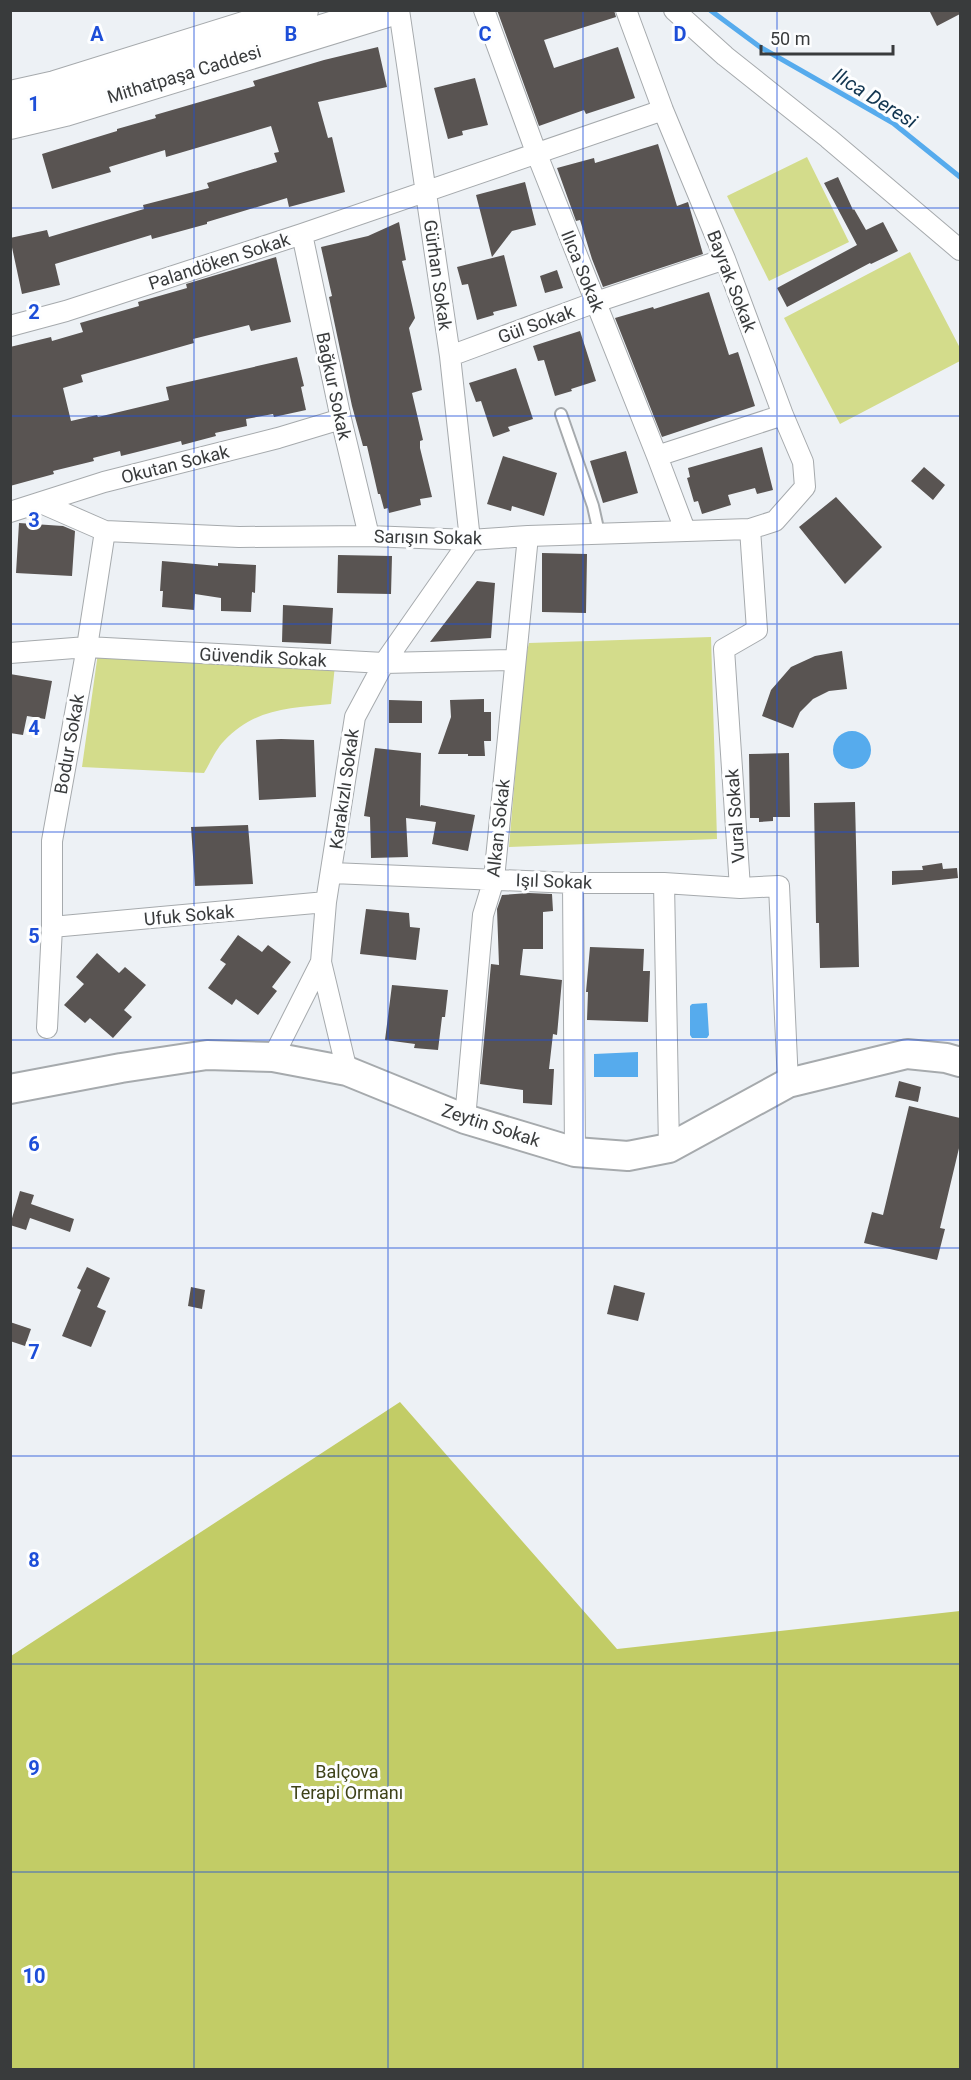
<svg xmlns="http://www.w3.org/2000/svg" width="971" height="2080" font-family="Roboto,sans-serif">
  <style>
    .green { fill: #d3dc8b }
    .forest { fill: #c2cc66 }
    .water { fill: #56abed }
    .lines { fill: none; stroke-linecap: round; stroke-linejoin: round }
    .stream { stroke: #56abed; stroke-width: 5 }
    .building { fill: #595452 }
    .lane-casing { stroke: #a6aaad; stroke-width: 14 }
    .street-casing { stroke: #a6aaad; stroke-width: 22 }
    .secondary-casing { stroke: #a6aaad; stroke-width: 32 }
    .primary-casing { stroke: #a6aaad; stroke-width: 34 }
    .lane { stroke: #fff; stroke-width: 10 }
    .street { stroke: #fff; stroke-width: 20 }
    .secondary { stroke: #fff; stroke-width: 28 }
    .primary { stroke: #fff; stroke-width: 32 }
    .grid { fill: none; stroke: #1d4ed8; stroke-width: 1.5; stroke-opacity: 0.55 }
    .labels { text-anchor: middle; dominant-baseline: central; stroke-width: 6; stroke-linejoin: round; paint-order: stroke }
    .street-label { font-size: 18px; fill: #393b3c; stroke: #fdfeff }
    .park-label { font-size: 18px; fill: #3e4218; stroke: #fdfeff }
    .water-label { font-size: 20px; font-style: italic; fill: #113550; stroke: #fdfeff }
    .grid-label { font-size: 20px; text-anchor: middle; font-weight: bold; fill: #1d4ed8; stroke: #fdfeff; stroke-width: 6; stroke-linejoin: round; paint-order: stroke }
  </style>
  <rect width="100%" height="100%" fill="#edf1f5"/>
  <!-- green -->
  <path class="green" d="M807,157L849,242L769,281L727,196Z
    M910,252L960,348V361L840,424L784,318Z
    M711,637L717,839L509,847L525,660L529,643Z
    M98,653L335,665L331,704C290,708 255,708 224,741C216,749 210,763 204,773L82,767Z"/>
  <!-- forest -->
  <path class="forest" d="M400,1402L617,1649L960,1611V2069H11V1656Z"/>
  <!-- water -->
  <path class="water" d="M833 750a19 19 0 1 1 38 0a19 19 0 1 1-38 0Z
    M707,1003L709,1035L707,1038H692L690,1035V1006L692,1004Z
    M638,1052V1077H594V1054Z"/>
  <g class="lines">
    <!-- stream -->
    <path class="stream" d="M710,10L760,47L893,123L960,177"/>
  </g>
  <!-- building -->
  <path class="building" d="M497,10H614L616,17L544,40L554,68L618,47L635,98L586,114L584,110L539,126Z
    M929,10H960V14L937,26Z
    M378,47L387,87L318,102L328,138L332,137L345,192L289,207L287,198L207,222V224L152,239L151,235L55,264L60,285L22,294L10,238L47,230L49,237L144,209L143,205L209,188L207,183L277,162L274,153L279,152L271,126L166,157L165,150L109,167L111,172L52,189L42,154L117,131V129L156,118L155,115L255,86L253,81L324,60Z
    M475,78L488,125L462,131L463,135L448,139L434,88Z
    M658,144L677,206L688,202L703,254L603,287L592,259L580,220L576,221L557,168L594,158L595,163Z
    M838,177L853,210L854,209L866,230L883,222L898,251L871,264L870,263L787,307L777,288L857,245L824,183Z
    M525,182L536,225L512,231L492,257L476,195Z
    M399,222L406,260L402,261L415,318L409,328L422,390L412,393L423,440L420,441V448L432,497L420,499L421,505L389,513L388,508L384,509L380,494H378L367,446H363L352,406L329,297L332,296L321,247L368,236Z
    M504,255L517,306L493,312L494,315L477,320L468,284L462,285L457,267Z
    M276,257L291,322L251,331L249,325L193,339L194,343L81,375L83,382L63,388L71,421L97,415L98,417L169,400L166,387L297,357L304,386L301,387L306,410L274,417L273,414L246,419L247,426L215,433L216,436L182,445L181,441L121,456L120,451L93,458L94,461L53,471L54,474L10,486V347L51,337L52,341L83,332L80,323L139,306L138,302L187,288L186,284Z
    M557,270L563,288L545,293L540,276Z
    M709,292L729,355L738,352L755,406L662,437L615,318L653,307L654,309Z
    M580,331L596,381L571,389L572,391L555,396L544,360L538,361L533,346Z
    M516,368L533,419L508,427L510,431L493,437L481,401L476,402L469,383Z
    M762,447L773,490L757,494L755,488L728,495L731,505L702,514L698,501L694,502L687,478L690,477L688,468Z
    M626,451L638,493L603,503L590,461Z
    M503,456L557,473L544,516L512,506L511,511L487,504Z
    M924,467L945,485L933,500L911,481Z
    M836,497L882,547L845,584L799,527Z
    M19,523L63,526L75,531L72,576L16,573Z
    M542,553L587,554L586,613L542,612Z
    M338,555L392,556L391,594L337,593Z
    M162,561L218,566V563L256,565L255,593L252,592L251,612L221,611V598L195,594L194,610L162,607L163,591H160Z
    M477,581L495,583L491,638L430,642Z
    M283,605L333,608L331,644L282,642Z
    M842,651L847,689L829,691L813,699L800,712L793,728L762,716L771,690L791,667L815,656Z
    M10,674L52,681L45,719L27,716L23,735L10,733Z
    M484,699V712H491V741H484L485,756H468V754H438L451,717L450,700Z
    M389,700L422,701V723H389Z
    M281,739L314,740L316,797L259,800L256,740Z
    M375,748L421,753L420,807L421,805L475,815L468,851L432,844L436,822L406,818L408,857L371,858L370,817L364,816Z
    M789,753L790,817H773V821L759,822V818H750L749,754Z
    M855,802L859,967L820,968L819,923H816L814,803Z
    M248,825L253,884L195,886L191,827Z
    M942,863L943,869L957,868L958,878L892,885V871L923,870L922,866Z
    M529,893L552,894L553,911L543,912V949H523L520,975L562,980L557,1035L553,1034L549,1069H554L552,1105L523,1103V1090L480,1084L491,964L499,965L497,909L502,895Z
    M366,909L409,913L410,927L420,928L416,960L360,954Z
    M238,935L262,952L268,945L291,962L272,987L277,991L258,1015L236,999L232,1005L208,988L226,964L220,960Z
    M590,947L644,949L643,971H650L648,1022L587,1020L588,992H586Z
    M97,953L119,973L125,967L146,985L124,1010L132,1017L113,1038L90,1018L85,1023L64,1005L84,984L76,977Z
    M392,985L448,990L445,1017H442L438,1050L414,1048L415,1044L385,1040Z
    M899,1081L921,1087L918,1102L895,1097Z
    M909,1106L960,1118V1144L940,1228L945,1229L937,1260L864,1243L872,1212L883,1215Z
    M20,1191L34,1195L31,1204L74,1219L70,1232L30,1218L26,1230L10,1225Z
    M87,1267L110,1278L97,1307L106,1311L91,1347L62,1336L81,1290L77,1288Z
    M614,1285L645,1293L638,1321L607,1314Z
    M191,1287L205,1290L202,1309L188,1306Z
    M10,1322L31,1329L25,1346L10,1341Z"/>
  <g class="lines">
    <!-- lane casing -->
    <g class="lane-casing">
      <path id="lane" d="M561,414L593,506L599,533"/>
    </g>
    <!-- street casing -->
    <g class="street-casing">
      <path id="street" d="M484,10L536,152L657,456L685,530
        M674,10L725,56L828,138L960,250
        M302,234L341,419L369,536
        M10,326L66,311L302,234L663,110
        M450,356L596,302L725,259
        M657,456L783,415
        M41,503L105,531L87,647L52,841V927L47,1028
        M10,512L104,482L278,438L341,419
        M750,529L757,630L724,649L740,888L779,886L788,1083
        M105,531L239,537L369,536L470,540L528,536L750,529L775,521L805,487L803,462L783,415L725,259L663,110L626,10
        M10,653L87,647L384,663L515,660
        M332,873L573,883H664L740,888
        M573,883L575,1152
        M664,883L669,1148
        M52,927L326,902
        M321,962L347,1071
        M273,1057L321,962L326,902L355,717L384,663L470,540L450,356L399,10
        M465,1119L483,915L494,879L528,536"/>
    </g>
    <!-- secondary casing -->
    <g class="secondary-casing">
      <path id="secondary" d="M10,1089L121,1068L207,1055L273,1057L347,1071L465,1119L575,1152L628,1156L669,1148L788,1083L907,1054L946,1058L960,1062"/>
    </g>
    <!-- primary casing -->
    <g class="primary-casing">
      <path id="primary" d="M10,97L55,87L302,10
        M10,123L65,110L390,10"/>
    </g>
    <!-- lane -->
    <use href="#lane" class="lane"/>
    <!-- street -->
    <use href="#street" class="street"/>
    <!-- secondary -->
    <use href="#secondary" class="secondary"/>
    <!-- primary -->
    <use href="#primary" class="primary"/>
  </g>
  <!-- grid -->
  <path class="grid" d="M194,10V2070M388,10V2070M583,10V2070M777,10V2070M10,208H960M10,416H960M10,624H960M10,832H960M10,1040H960M10,1248H960M10,1456H960M10,1664H960M10,1872H960"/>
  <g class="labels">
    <!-- street labels -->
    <g class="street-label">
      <text transform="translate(184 74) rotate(-17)">Mithatpaşa Caddesi</text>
      <text transform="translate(219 261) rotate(-18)">Palandöken Sokak</text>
      <text transform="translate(583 271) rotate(68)">Ilıca Sokak</text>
      <text transform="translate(438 275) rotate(82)">Gürhan Sokak</text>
      <text transform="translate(732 281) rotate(69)">Bayrak Sokak</text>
      <text transform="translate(536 324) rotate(-20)">Gül Sokak</text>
      <text transform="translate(334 386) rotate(78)">Bağkur Sokak</text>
      <text transform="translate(175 464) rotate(-14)">Okutan Sokak</text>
      <text transform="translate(428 537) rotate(1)">Sarışın Sokak</text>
      <text transform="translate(263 657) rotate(3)">Güvendik Sokak</text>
      <text transform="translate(69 744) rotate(-80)">Bodur Sokak</text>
      <text transform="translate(344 789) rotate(-82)">Karakızlı Sokak</text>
      <text transform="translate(735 816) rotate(-94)">Vural Sokak</text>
      <text transform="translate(498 828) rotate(-84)">Alkan Sokak</text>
      <text transform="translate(554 881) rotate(2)">Işıl Sokak</text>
      <text transform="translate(189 915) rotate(-5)">Ufuk Sokak</text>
      <text transform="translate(491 1125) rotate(18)">Zeytin Sokak</text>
    </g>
    <!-- park labels -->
    <g class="park-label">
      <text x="347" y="1771">Balçova<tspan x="347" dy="21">Terapi Ormanı</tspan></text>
    </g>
    <!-- water labels -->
    <g class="water-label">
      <text transform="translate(875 98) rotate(32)">Ilıca Deresi</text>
    </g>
  </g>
  <g class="grid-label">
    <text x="97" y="41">A</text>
    <text x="291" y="41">B</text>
    <text x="485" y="41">C</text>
    <text x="680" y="41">D</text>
    <text x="34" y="111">1</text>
    <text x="34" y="319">2</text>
    <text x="34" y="527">3</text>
    <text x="34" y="735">4</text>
    <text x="34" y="943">5</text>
    <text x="34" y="1151">6</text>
    <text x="34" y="1359">7</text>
    <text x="34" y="1567">8</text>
    <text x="34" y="1775">9</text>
    <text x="34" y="1983">10</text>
  </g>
  <!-- border -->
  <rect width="971" height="2080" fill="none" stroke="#393b3c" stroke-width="24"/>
  <!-- scale -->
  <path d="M761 45v9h132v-9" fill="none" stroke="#393b3c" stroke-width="3"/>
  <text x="770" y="45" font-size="18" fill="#393b3c" stroke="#fdfeff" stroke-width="4.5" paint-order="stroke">50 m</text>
</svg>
